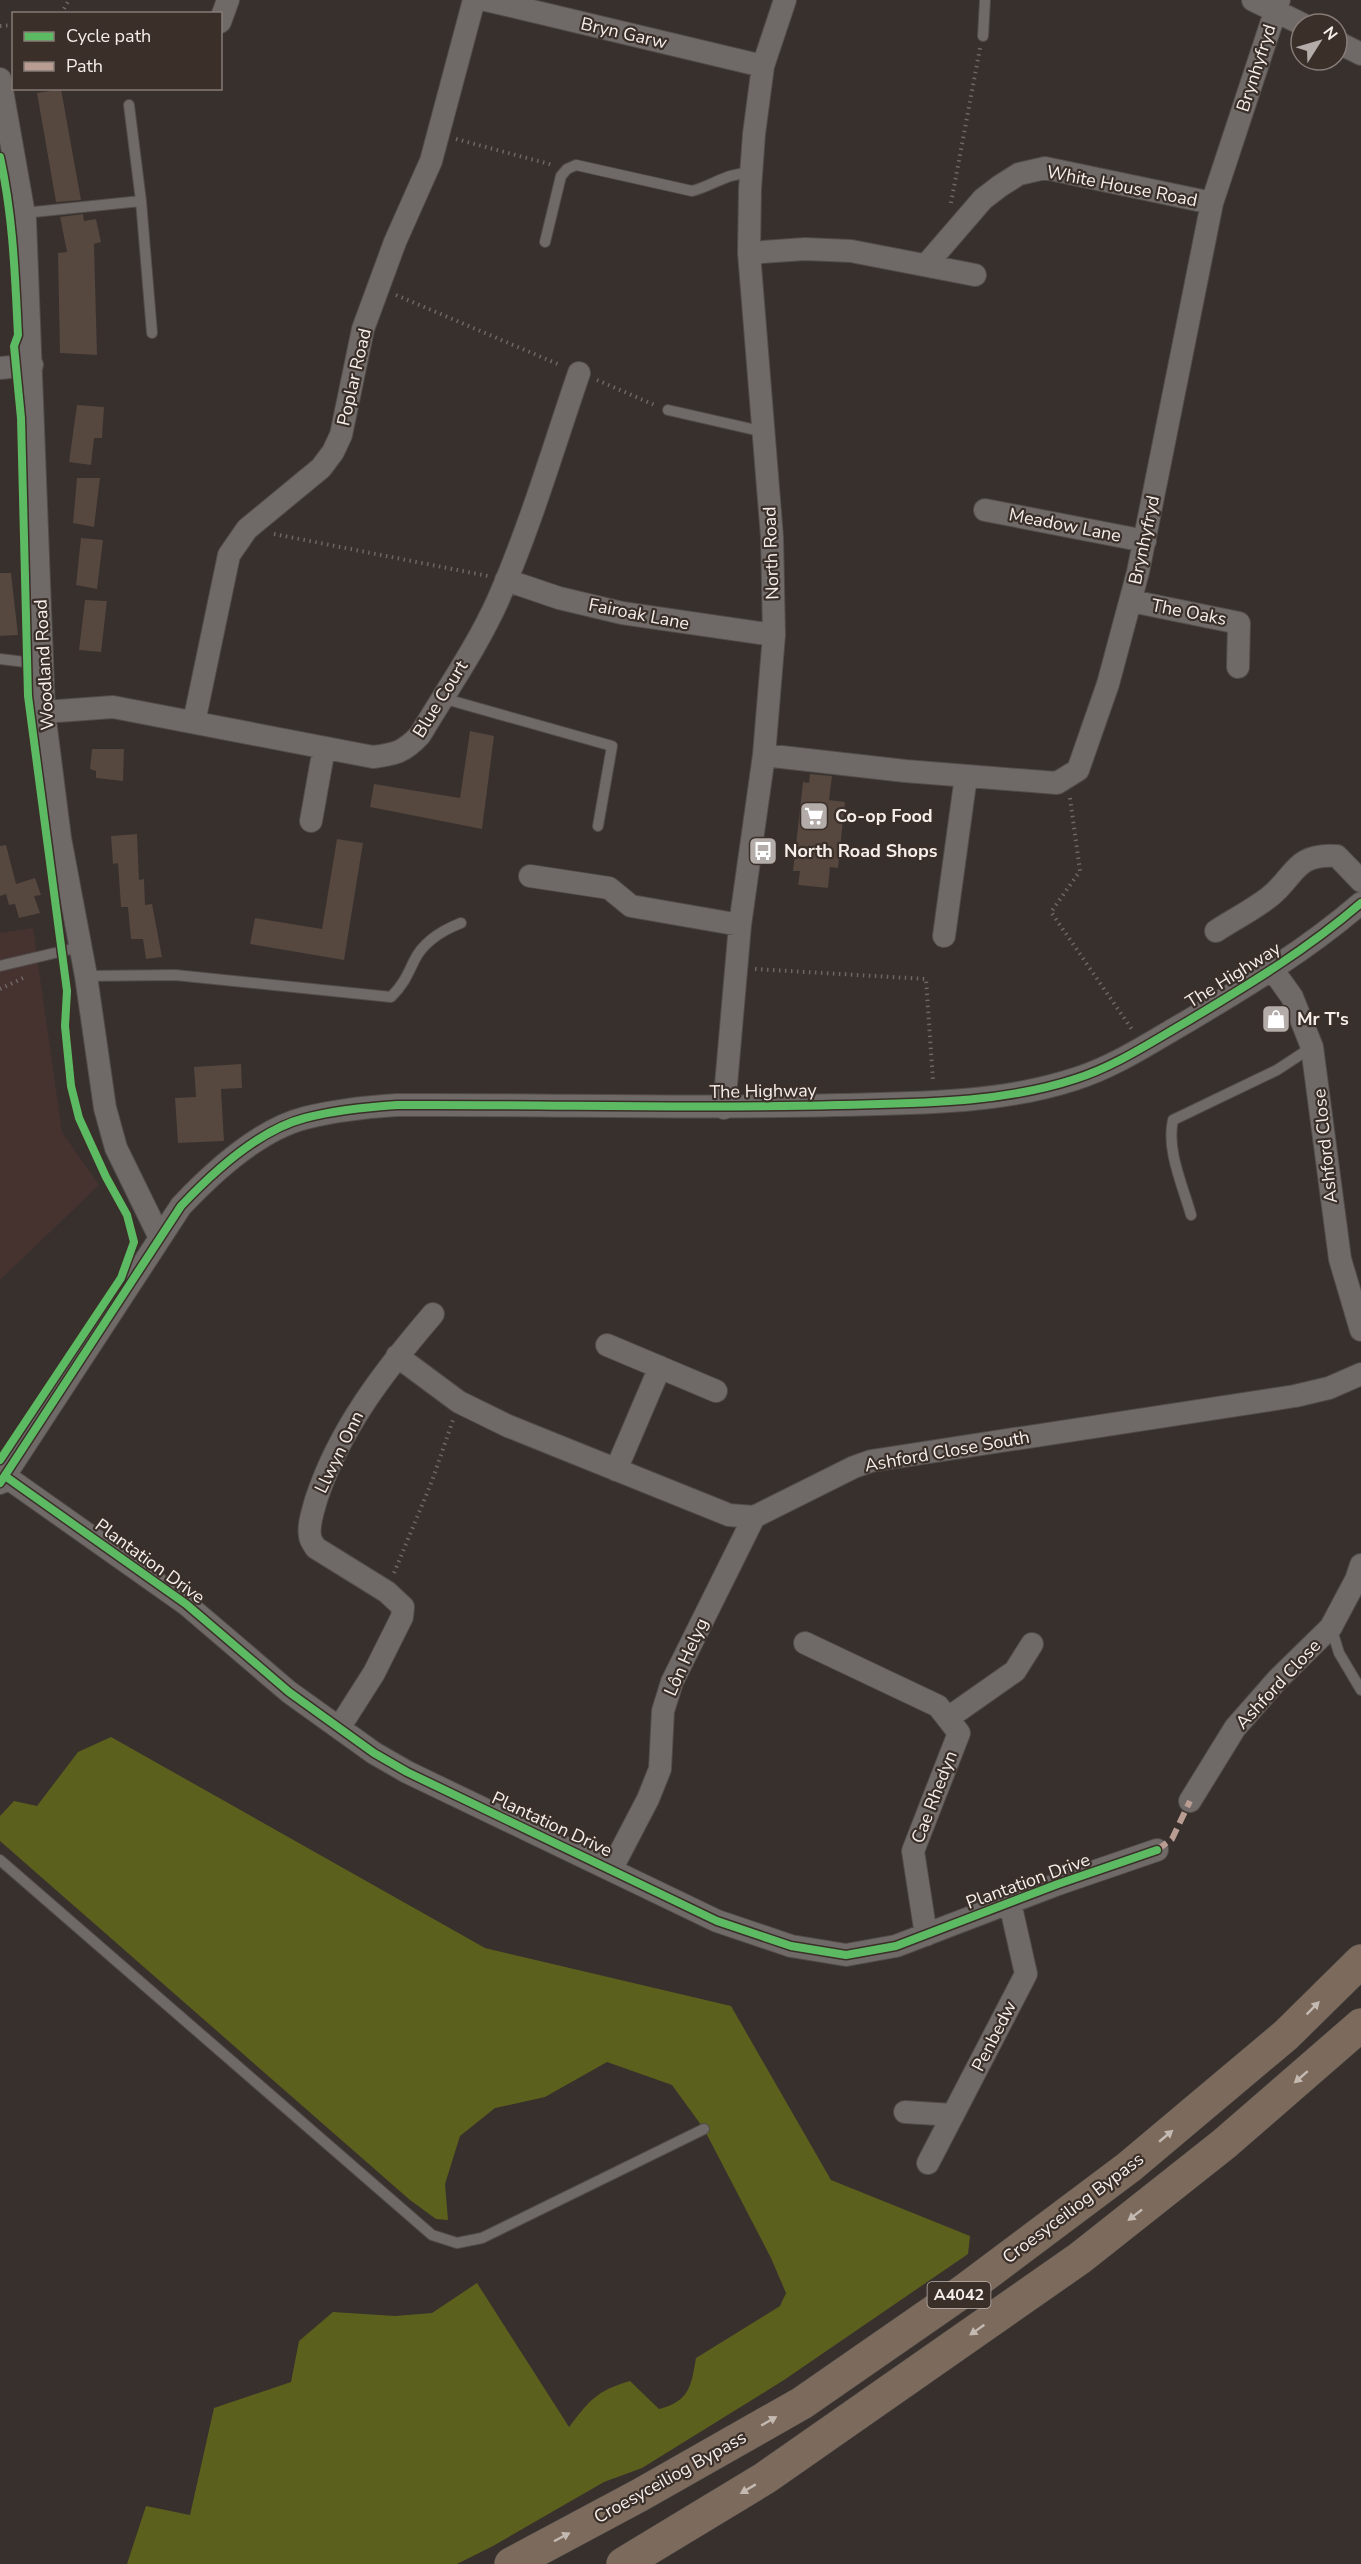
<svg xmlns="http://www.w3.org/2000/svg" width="1361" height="2564" font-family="'Nunito Sans',sans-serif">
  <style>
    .education { fill: #463330 }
    .forest { fill: #5c601d }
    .building { fill: #56473f }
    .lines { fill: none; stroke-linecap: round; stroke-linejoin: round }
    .lane-casing { stroke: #514c49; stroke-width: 12 }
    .street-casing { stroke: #514c49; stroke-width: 24 }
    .highway-casing { stroke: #514c49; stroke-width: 34 }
    .path { stroke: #6d6765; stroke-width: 4; stroke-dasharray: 1.5 4.5; stroke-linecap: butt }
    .lane { stroke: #6f6a68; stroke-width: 10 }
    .street { stroke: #6f6a68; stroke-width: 22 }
    .highway { stroke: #7c6b5d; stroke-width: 33 }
    .quiet { stroke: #b99d93; stroke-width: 6; stroke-dasharray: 12 6; stroke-linecap: butt }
    .cycleway-casing { stroke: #3b2f29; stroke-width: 11 }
    .cycleway { stroke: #5cba63; stroke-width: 8 }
    .oneway { fill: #c5bab2 }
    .labels { text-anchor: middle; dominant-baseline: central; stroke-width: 4.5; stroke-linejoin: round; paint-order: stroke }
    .shield { fill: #3b2f29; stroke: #beb5b0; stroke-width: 1.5 }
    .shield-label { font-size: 16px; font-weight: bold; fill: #f6eeea }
    .street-label { font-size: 18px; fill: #f6eeea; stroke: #3b2f29 }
    .poi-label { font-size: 18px; font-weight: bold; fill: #f6eeea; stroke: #3b2f29; text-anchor: start }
  </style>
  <rect width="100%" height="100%" fill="#37302d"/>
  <!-- education -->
  <path class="education" d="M33,928L62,1132L99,1185L0,1280V933Z"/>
  <!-- forest -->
  <path class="forest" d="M111,1737L485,1948L731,2006L831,2180L970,2236L968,2254L784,2380L642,2468L604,2482L493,2546L457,2564H127L146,2506L190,2515L214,2408L291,2382L299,2341L333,2312L395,2316L432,2313L477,2283L569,2427C590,2400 596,2391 630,2381L659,2409C690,2401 691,2386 696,2358L780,2306L786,2293L771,2258L704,2129L672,2085L607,2062L545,2097L495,2108L460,2136L445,2184L448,2220L436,2219L410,2200L0,1841V1816L14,1801L37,1806L78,1752Z"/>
  <!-- building -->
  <path class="building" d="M61,89L81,200L56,202L37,93Z
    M83,214L84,221L96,219L101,242L94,244L97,355L60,353L58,253L67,252L60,217Z
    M77,405L104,407L102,438H94L91,465L69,462Z
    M77,478H100L94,527L73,523Z
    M81,538L103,540L97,589L76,585Z
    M0,573H11L18,635L0,636Z
    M85,600L107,601L101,652L79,650Z
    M470,731L494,736L482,829L370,807L374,784L460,798Z
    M92,749H124L123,781L96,778V771L90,769Z
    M810,774L832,776L829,800L845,802L838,868L830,867L828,888L798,885L800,871H793L803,782L809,783Z
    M137,834L139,880L144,879L145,905L152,904L162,957L146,959L143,939H131L128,907H121L118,863L113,864L111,836Z
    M337,839L363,843L344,960L250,944L255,918L322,929Z
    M6,845L16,884L35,878L41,895L34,896L40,913L19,918L15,904L9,905L6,894L0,896V846Z
    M241,1064L242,1088L221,1089L224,1141L178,1143L175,1098L196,1097L194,1067Z"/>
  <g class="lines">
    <!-- lane casing -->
    <g class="lane-casing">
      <path id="lane" d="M983,36L985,0
        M129,105L141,201
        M24,213L141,201L152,333
        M545,242L561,176L567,169L576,165L692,191C715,185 725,173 751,173
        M668,410L764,432
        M0,659L42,664
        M442,698L612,746L598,826
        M0,966L80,947
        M86,976L175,975L391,997C403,985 407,976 414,961C423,942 443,930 461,923
        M1191,1215C1183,1186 1166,1150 1173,1120L1277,1070L1312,1047
        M1331,1627L1339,1653L1361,1690
        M0,1860L432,2235L457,2243L482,2238L704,2129"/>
    </g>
    <!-- street casing -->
    <g class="street-casing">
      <path id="street" d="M486,0L763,66
        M1253,0L1302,24
        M220,22L228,0
        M1337,42L1361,54
        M0,79L25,220L44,712L60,838L86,976L105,1108L116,1148L160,1238
        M749,253L805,249L851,251L975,275
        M926,265L983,199L1000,186L1019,174L1045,168L1212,203
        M0,368L32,365
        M985,510L1145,541
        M506,580L559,598L622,613L774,635
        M1131,601L1239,623L1238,667
        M44,712L113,707L373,757C396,754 404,752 420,735C446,691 477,647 498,600C530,527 553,449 579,373
        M194,722L229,555L247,529L321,468L333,452L341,435L363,329L395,242L431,161L474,0
        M764,755L905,771L1057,783L1078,770L1108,684L1138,572L1212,203L1279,0
        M311,821L324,748
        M530,876L609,888L631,906L740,925
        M1216,931C1233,920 1252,910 1268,898C1296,877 1293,853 1337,856L1361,881
        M944,936L966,776
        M1272,969L1292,997L1312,1047L1340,1259L1361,1330
        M724,1108L740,925L764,755L774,635L772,537L749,253L750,189L754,134L763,66L785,0
        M607,1345L716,1391
        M397,1356L459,1402L508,1426L729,1515L754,1517L854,1467L871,1461L1295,1396L1329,1388L1361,1374
        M616,1470L660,1367
        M5,1476L186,1604L289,1692L374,1753L407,1772L717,1921L791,1946L846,1955L896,1946L1058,1884L1157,1850
        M0,1483L181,1206C213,1172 258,1130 305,1118C336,1110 366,1107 397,1105C544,1104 690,1109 837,1105C915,1103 999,1104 1075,1079C1116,1066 1151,1042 1188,1021C1248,985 1308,949 1361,903
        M805,1643L938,1706L959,1733L913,1851L926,1935
        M948,1718L1015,1671L1032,1644
        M339,1728L374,1673L402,1617L403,1607L387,1592L316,1548C314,1545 310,1540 310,1536C308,1525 313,1511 316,1500C339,1429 385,1370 433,1314
        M1190,1801L1235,1728L1278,1679L1331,1627L1356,1580L1361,1565
        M612,1868L648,1799L660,1769L663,1711L672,1682L754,1517
        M905,2112L953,2115
        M928,2163L1026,1974L1010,1903"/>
    </g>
    <!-- highway casing -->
    <g class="highway-casing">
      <path id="highway" d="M511,2564L640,2495L802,2403L965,2290L1129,2167L1286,2035L1361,1961
        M623,2564L765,2478L1080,2258L1224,2144L1361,2025"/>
    </g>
    <!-- path -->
    <path class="path" d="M61,14L69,0
      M0,26L14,25
      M456,139L553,165
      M951,203L980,48
      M396,295L560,365
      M597,380L657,406
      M274,534L488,576
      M1070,798L1080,871L1051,912L1133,1031
      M755,969L926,979L933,1081
      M0,989L23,978
      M394,1573L432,1481L453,1420"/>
    <!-- lane -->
    <use href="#lane" class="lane"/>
    <!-- street -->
    <use href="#street" class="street"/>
    <!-- highway -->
    <use href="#highway" class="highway"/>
    <!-- quiet -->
    <path class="quiet" d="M1157,1850L1172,1839L1190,1801"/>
    <!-- cycleway casing -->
    <g class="cycleway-casing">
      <path id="cycleway" d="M0,157C13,216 15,275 18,335L14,346L21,418L28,696L67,991L65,1026L71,1086L79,1118L106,1177L127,1215L134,1242L121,1278L0,1460
        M5,1476L186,1604L289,1692L374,1753L407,1772L717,1921L791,1946L846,1955L896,1946L1058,1884L1157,1850
        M0,1483L181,1206C213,1172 258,1130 305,1118C336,1110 366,1107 397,1105C544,1104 690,1109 837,1105C915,1103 999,1104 1075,1079C1116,1066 1151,1042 1188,1021C1248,985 1308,949 1361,903"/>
    </g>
    <!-- cycleway -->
    <use href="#cycleway" class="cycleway"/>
  </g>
  <!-- one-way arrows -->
  <defs><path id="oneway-solid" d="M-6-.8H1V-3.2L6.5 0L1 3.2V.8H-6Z" transform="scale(1.5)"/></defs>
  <g class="oneway">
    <use href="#oneway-solid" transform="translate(1313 2008) rotate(-45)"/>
    <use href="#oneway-solid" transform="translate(1301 2077) rotate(139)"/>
    <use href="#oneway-solid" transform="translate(1166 2136) rotate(-40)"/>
    <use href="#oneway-solid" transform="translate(1135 2215) rotate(142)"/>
    <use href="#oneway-solid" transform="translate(977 2330) rotate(145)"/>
    <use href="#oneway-solid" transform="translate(769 2421) rotate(-30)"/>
    <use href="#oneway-solid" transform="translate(748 2489) rotate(149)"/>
    <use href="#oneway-solid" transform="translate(562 2537) rotate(-28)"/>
  </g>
  <!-- icons -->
  <defs>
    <g id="supermarket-square" transform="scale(1.5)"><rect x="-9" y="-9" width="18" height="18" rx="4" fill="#b3aca8" stroke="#3b2f29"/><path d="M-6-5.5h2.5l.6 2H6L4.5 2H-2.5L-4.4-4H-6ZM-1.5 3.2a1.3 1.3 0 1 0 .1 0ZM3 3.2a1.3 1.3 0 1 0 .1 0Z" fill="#fff"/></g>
    <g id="bus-square" transform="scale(1.5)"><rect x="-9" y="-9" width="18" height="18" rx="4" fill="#b3aca8" stroke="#3b2f29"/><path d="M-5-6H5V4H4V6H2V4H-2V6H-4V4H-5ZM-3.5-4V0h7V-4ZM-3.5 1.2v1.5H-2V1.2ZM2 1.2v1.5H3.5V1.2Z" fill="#fff"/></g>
    <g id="shop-square" transform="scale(1.5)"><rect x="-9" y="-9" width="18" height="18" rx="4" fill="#b3aca8" stroke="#3b2f29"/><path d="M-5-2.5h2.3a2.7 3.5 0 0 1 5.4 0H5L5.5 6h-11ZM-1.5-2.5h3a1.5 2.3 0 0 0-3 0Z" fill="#fff"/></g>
  </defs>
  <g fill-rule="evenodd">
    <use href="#supermarket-square" x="814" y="816"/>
    <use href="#bus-square" x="763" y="851"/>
    <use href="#shop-square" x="1276" y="1019"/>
  </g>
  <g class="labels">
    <!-- shield labels -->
    <rect class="shield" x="927.5" y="2282" width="63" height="26" rx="4.5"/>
    <g class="shield-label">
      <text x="959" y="2295">A4042</text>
    </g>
    <!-- street labels -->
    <g class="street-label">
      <text transform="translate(624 33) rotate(13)">Bryn Garw</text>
      <text transform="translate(1256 68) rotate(-72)">Brynhyfryd</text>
      <text transform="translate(1122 186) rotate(11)">White House Road</text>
      <text transform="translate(354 377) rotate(-77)">Poplar Road</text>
      <text transform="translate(1065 525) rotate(11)">Meadow Lane</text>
      <text transform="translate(1144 540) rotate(-78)">Brynhyfryd</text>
      <text transform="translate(771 553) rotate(-92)">North Road</text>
      <text transform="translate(1189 612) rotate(11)">The Oaks</text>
      <text transform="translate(639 614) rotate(11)">Fairoak Lane</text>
      <text transform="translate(44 665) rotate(-93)">Woodland Road</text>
      <text transform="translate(440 699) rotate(-58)">Blue Court</text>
      <text transform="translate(1233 975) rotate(-32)">The Highway</text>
      <text transform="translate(763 1091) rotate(-1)">The Highway</text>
      <text transform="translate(1325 1146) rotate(-96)">Ashford Close</text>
      <text transform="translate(947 1451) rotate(-10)">Ashford Close South</text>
      <text transform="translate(339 1452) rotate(-64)">Llwyn Onn</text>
      <text transform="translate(150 1561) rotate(36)">Plantation Drive</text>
      <text transform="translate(686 1657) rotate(-66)">Lôn Helyg</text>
      <text transform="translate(1278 1684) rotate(-47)">Ashford Close</text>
      <text transform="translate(934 1797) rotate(-69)">Cae Rhedyn</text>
      <text transform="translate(552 1824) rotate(25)">Plantation Drive</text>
      <text transform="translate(1028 1881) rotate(-20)">Plantation Drive</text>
      <text transform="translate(994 2036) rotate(-63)">Penbedw</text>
      <text transform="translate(1073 2208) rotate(-37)">Croesyceiliog Bypass</text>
      <text transform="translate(670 2477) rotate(-29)">Croesyceiliog Bypass</text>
    </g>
    <!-- poi labels -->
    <g class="poi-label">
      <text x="835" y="816">Co-op Food</text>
      <text x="784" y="851">North Road Shops</text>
      <text x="1297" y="1019">Mr T's</text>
    </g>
  </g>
  <!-- legend -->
  <rect x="12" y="12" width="210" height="78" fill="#3b2f29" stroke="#867b76" stroke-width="1.5"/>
  <rect x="24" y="32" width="30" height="9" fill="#5cba63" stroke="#867b76" stroke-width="1.5"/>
  <text x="66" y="42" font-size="18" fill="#f6eeea">Cycle path</text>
  <rect x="24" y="62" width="30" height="9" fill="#b99d93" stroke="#867b76" stroke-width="1.5"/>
  <text x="66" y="72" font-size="18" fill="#f6eeea">Path</text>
  <!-- north arrow -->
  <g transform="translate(1319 42) rotate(53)"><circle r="28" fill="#3b2f29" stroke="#867b76" stroke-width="1.5"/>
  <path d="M0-4.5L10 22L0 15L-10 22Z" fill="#b3aca8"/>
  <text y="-9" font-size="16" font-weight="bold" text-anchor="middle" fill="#f6eeea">N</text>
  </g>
</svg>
